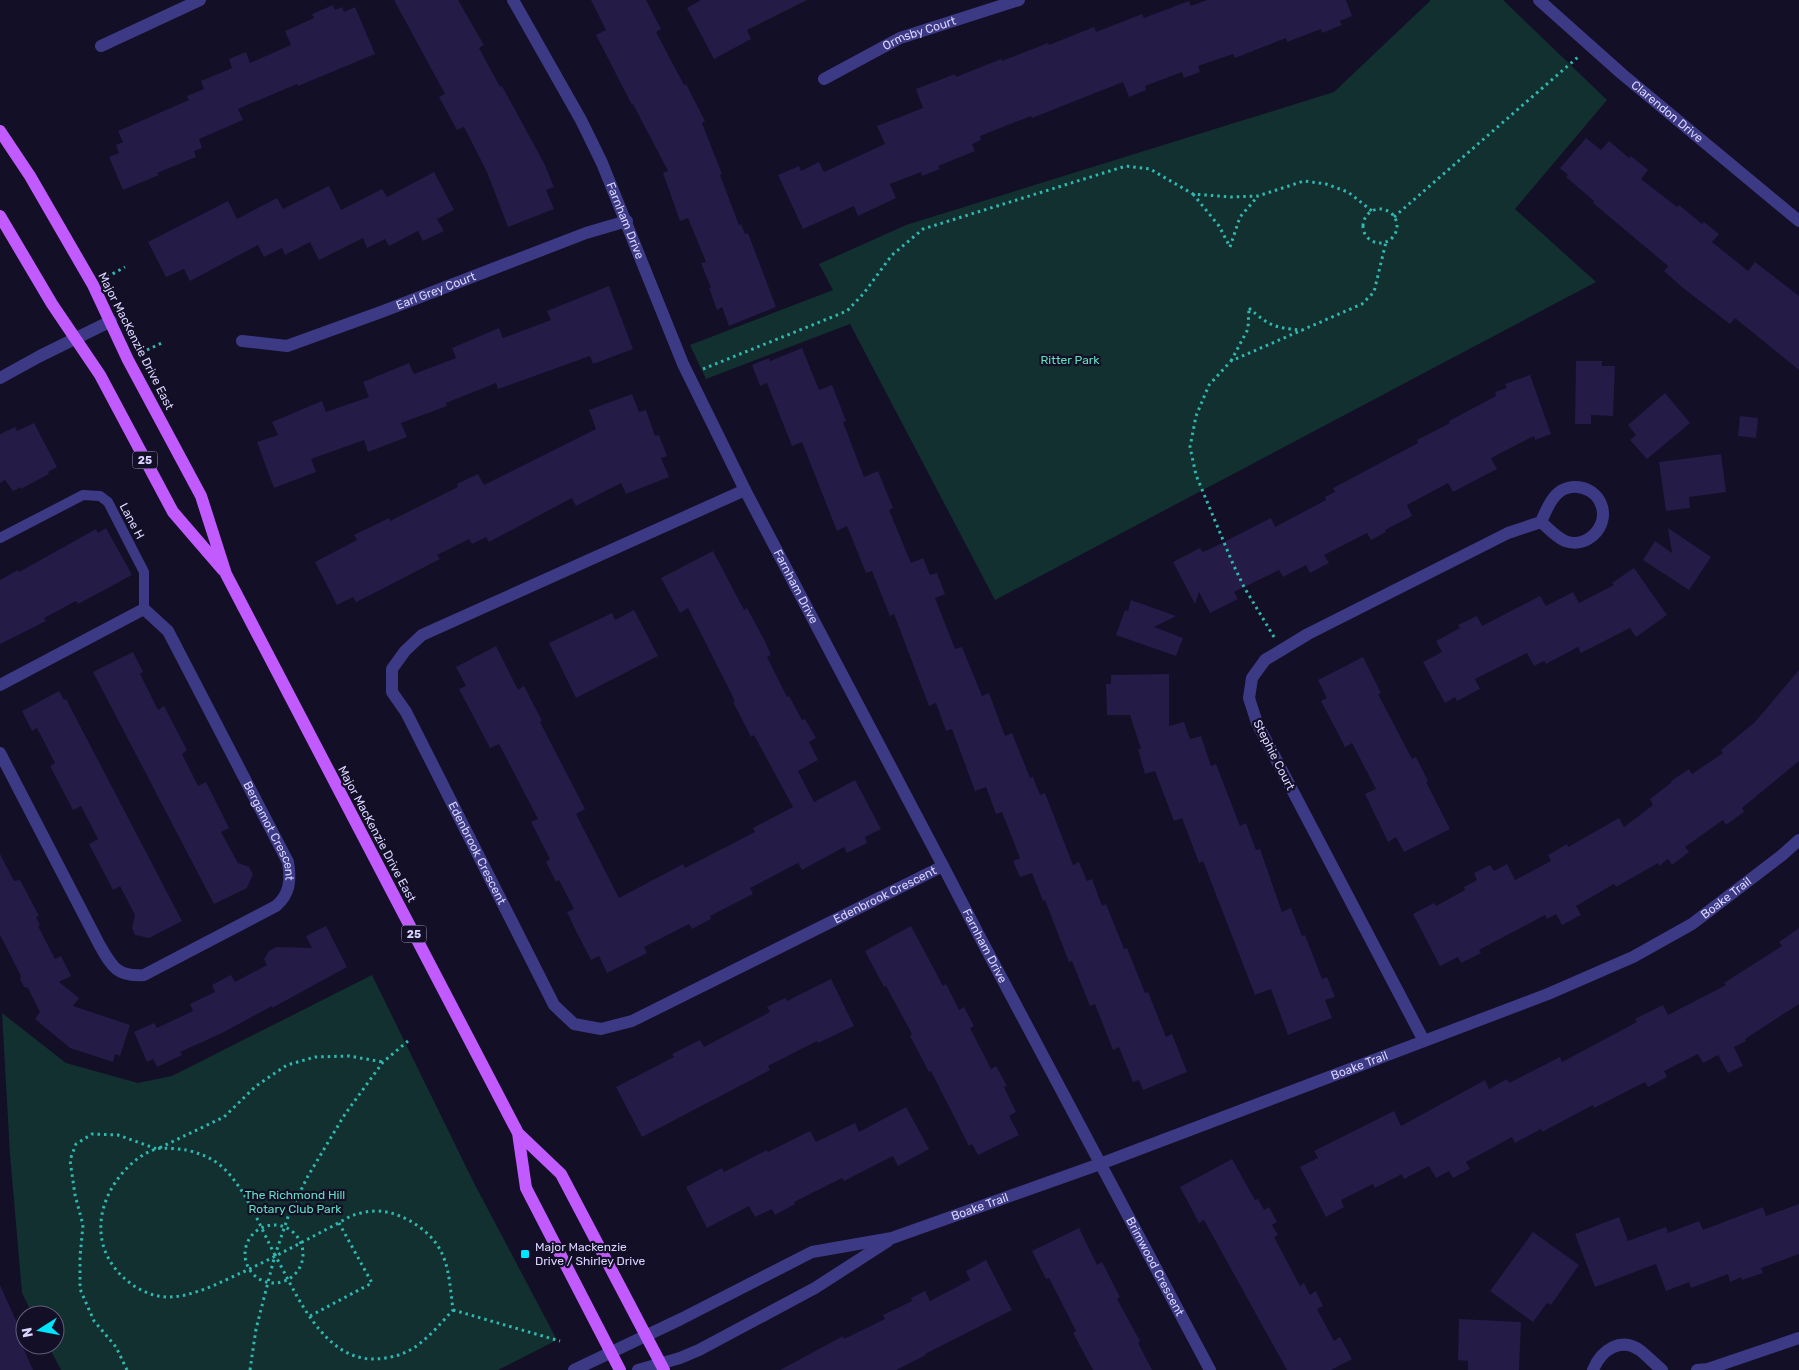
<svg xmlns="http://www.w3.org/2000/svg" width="1799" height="1370" font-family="Rubik,sans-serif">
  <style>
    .green { fill: #12302f }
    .building { fill: #241b47 }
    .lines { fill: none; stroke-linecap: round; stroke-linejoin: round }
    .path { stroke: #2fb8b0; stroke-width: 3; stroke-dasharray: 2.5 4; stroke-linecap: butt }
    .service { stroke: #3d3a85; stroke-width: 10 }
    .minor { stroke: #3d3a85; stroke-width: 12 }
    .tertiary { stroke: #3d3a85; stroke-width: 12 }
    .primary { stroke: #c25bff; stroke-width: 12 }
    .poi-dot { fill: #00e5ff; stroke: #130f26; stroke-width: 2 }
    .labels { text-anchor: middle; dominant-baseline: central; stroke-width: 4.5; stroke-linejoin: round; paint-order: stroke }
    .shield { fill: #130f26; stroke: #9e99be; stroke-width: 1 }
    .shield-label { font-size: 11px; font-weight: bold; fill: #d9d4ff }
    .street-label { font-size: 12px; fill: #d9d4ff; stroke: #130f26 }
    .park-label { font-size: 12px; fill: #5fe0c0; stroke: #130f26 }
    .poi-label { font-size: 12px; fill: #d9d4ff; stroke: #130f26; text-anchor: start }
  </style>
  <rect width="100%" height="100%" fill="#130f26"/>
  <!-- green -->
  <path class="green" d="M1431,0H1503L1607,100L1515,209L1596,282L995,600L850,324L706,379L690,345L833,290L819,264L906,225L1334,92Z
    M372,975L474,1183L557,1340L498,1370H61L48,1345H55V1315H33L22,1293L10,1154L2,1013L66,1063L138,1083L172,1076Z"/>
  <!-- building -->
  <path class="building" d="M394,0H458L484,45L479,48L500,87L502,86L544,163L554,187L546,190L554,209L508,227L487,172L464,127L457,130L439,97L445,94Z
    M591,0H646L661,29L656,32L684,85L686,84L705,121L702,123L722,174L720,175L739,225L741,224L745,234L748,233L776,307L729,326L722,307L717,310L709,288H711L701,263L706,262L688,218L680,221L663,173L668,171L633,104L632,105L596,35L606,30Z
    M701,0H807L747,30L751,39L714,59L687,8Z
    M1207,0H1346L1352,16L1340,21L1342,25L1322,33L1321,29L1287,42L1286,38L1235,58L1233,54L1198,66L1200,72L1184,78L1182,72L1145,86L1146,90L1129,97L1123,82L1032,118L1031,116L980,136L981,140L972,144L975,151L938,166L940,169L922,176L921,172L890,184L896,198L858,216L854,206L803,229L778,175L799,166L801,171L819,162L824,172L885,144L877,126L923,108L916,89L955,74L956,77L1001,59L1002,61L1048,43L1049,45L1094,27L1096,32L1142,14L1144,18L1189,1L1191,6Z
    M333,5L335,10L342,7L344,12L355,7L375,54L298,86L297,84L238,109L243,120L199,139L202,148L194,151L196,157L157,173L159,175L123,190L109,157L119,153L116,145L123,142L118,131L189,100L187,96L204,89L201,81L232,68L229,59L246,52L250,63L291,45L285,31L314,18L312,14Z
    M1586,138L1601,150L1609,141L1629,158L1631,156L1648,170L1641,179L1677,207L1679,205L1702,224L1704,222L1719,234L1712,242L1748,271L1755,262L1799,296V370L1735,318L1730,324L1683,288L1664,271L1668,266L1593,203L1594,201L1566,177L1568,175L1560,168Z
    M434,172L454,210L437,219L444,231L423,241L418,231L389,246L385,239L367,248L363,238L319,260L310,242L285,255L282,248L264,257L258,245L190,281L184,269L166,277L148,242L228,201L237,219L277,198L283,209L329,186L341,210L382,189L387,197Z
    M609,286L633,349L593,364L590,356L498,389L496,383L446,403L447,406L401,423L407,437L368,452L364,440L311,459L316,472L274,488L257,442L278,435L272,422L322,401L326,412L369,397L363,382L409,363L414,374L456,358L452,348L499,328L503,338L551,320L547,311Z
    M802,348L819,390L832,385L846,421L843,422L864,477L878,471L893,508L889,510L911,563L923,558L930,575L937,573L945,594L935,598L955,649L962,647L982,696L989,693L1005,736L1012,733L1030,778L1033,777L1040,795L1045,793L1073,865L1079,862L1087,881L1092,879L1102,906L1106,904L1124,949L1127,948L1145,993L1148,992L1166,1037L1172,1034L1187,1072L1143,1090L1139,1080L1133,1082L1119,1047L1113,1050L1095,1004L1090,1006L1072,961L1069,962L1045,900L1043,901L1032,873L1020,877L1013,861L1020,858L1002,812L996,814L986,787L975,791L952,729L946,731L936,703L929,706L894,614L890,616L872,571L866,573L847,526L837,531L802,442L792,446L767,383L760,386L752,365L769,358L770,361Z
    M1576,361H1602V366H1615L1613,416L1591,415V424H1575Z
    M1530,375L1551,434L1535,440L1534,436L1491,458L1497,469L1453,492L1448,483L1407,505L1412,516L1385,530L1386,532L1371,540L1367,533L1324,555L1329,563L1310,573L1306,565L1283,577L1279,570L1234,592L1238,599L1210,613L1199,592L1195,604L1173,562L1200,548L1203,552L1212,548L1271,518L1275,527L1326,500L1325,497L1335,492L1333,488L1418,443L1417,440L1450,423L1449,421L1496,396L1495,392L1507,388L1505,384Z
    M1665,393L1690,423L1647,459L1630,440L1636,435L1628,425Z
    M632,394L639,412L646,410L655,436L659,435L667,456L661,458L669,477L626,494L621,483L576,506L572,498L489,542L486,537L472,544L469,539L437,555L440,559L382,589L356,602L353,597L337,605L315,562L357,540L354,535L389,518L390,521L458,487L457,484L478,474L484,485L596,429L589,410Z
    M1740,416L1758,418L1756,438L1738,436Z
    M34,423L57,467L48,472L49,474L21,489V487L13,491L5,480L0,483V434L15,427L17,431Z
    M1721,454L1726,492L1689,497L1690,508L1666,511L1659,462Z
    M106,528L132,575L78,604L76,601L44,618L46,621L0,644V580L18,570L19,572L96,529L98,533Z
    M1668,528L1711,557L1689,590L1643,560L1655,541L1672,553Z
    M713,551L744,610L747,608L765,641L771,655L767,657L787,697L789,696L802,720L805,719L816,738L809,742L818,760L798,771L814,802L855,780L881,829L865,837L867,843L847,853L844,847L802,870L798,863L750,888L753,894L710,916L711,919L692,929L689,924L644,947L647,953L607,973L599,956L591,960L575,929L567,912L574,909L559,880L556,882L546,862L550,859L531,822L538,819L499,744L490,748L459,689L466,686L456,667L496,646L518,690L524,686L542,721L540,722L585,809L576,814L619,898L683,864L685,868L755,832L753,828L793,807L754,735L751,737L733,702L735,701L688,608L680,613L661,578Z
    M1634,568L1667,615L1636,637L1630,628L1581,653L1578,647L1546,664L1544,661L1534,666L1527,653L1475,679L1480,689L1457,701L1455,697L1445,703L1423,662L1442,652L1436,641L1460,628L1458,625L1477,616L1482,626L1540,596L1546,606L1573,592L1579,603L1614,585L1612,583Z
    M1131,600L1176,616L1154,627L1183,638L1176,656L1116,635L1125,610L1128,611Z
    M634,610L658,656L576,698L549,643L612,613L615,620Z
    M133,652L143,672L140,674L158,710L164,706L187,750L182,754L198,786L206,782L229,828L221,832L238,863L249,867L253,874L247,888L214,904L93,672Z
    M1363,657L1381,693L1378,694L1412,759L1416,757L1428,781L1426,782L1450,829L1404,852L1396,837L1388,842L1365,794L1376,789L1352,743L1345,747L1321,701L1327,698L1318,680Z
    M1799,670V761L1742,808L1744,812L1726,825L1723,820L1685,847L1689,852L1672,865L1668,859L1659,866L1658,863L1616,887L1614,884L1576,906L1581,915L1562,925L1556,914L1547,919L1545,915L1479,950L1481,953L1461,963L1458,957L1440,966L1413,914L1434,903L1436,906L1465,890L1464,887L1477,880L1474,873L1490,865L1494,871L1507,864L1515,880L1551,861L1548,855L1567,844L1568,847L1619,818L1624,827L1653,805L1650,799L1672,782L1671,781L1689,769L1692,774L1723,753L1721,750L1755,722Z
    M1169,674V726L1184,722L1190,739L1201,736L1211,766L1216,764L1240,826L1246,823L1256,850L1260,849L1282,912L1291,908L1302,936L1305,935L1322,979L1327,977L1335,997L1325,1000L1332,1018L1288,1035L1271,989L1255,995L1203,861L1199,863L1182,818L1174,821L1155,771L1145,774L1138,749H1141L1130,715H1107L1106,684H1111V675Z
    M59,691L64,700L66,699L182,921L149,938L135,935L132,928L135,915L120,886L113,890L89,844L98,839L81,806L73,810L50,766L55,763L37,728L32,731L22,711Z
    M0,854L14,881L20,880L39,916L36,917L40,925L38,926L55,959L61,956L71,976L59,982L79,998L73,1006L130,1025L120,1056L115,1054L113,1062L70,1048L35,1019L40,1012L28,988L24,987L20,979L21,976L0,935Z
    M326,926L347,967L272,1008V1006L222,1033L180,1052L182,1055L157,1067L153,1059L147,1062L134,1032L154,1023L157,1028L193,1011L190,1004L215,992L212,985L231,975L235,982L267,965L264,959L269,951L276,947L312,948L306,936Z
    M911,926L943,986L946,984L959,1010L964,1007L974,1026L970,1028L991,1069L996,1066L1007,1086L1004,1087L1016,1112L1009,1116L1019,1135L978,1155L972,1144L969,1146L931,1071L929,1072L910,1036L912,1034L886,986L884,987L865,951Z
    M1799,928V1004L1745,1039L1746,1041L1734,1047L1743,1066L1728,1073L1718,1055L1703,1063L1698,1054L1664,1071L1667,1077L1648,1087L1645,1082L1594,1108L1593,1105L1542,1132L1541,1129L1515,1143L1512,1137L1466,1162L1470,1169L1453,1178L1449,1171L1436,1178L1429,1166L1404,1179L1402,1174L1375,1188L1373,1184L1341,1200L1344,1207L1326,1217L1300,1167L1318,1158L1314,1151L1394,1111L1401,1126L1485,1080L1489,1089L1507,1079L1509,1083L1560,1057L1562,1062L1637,1022L1635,1019L1663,1005L1668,1015L1726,985L1724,983L1782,946L1779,942Z
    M831,979L854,1026L818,1043L817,1041L768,1066L770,1070L642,1137L616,1087L674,1057L672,1054L700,1040L704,1047L770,1012L767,1007L785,998L787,1001Z
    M906,1107L929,1149L898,1166L893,1156L844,1181L842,1178L794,1202L795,1204L775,1215L772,1209L755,1217L749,1206L707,1228L686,1187L722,1168L724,1172L767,1150L768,1152L810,1131L816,1142L855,1123L859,1132Z
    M1232,1159L1255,1200L1258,1199L1264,1210L1269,1207L1277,1222L1272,1225L1278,1235L1274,1237L1300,1286L1304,1283L1310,1295L1316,1291L1323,1306L1317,1309L1334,1341L1340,1337L1352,1359L1331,1370H1287L1204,1220L1199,1223L1180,1187Z
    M1799,1204V1254L1761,1268L1763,1273L1742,1280L1741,1277L1730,1282L1728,1274L1691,1288L1689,1282L1666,1291L1656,1264L1595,1287L1575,1234L1619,1217L1628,1241L1666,1227L1668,1233L1699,1221L1703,1230L1763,1207L1766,1216Z
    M1079,1228L1097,1265L1102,1262L1120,1297L1117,1299L1140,1341L1138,1343L1152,1370H1093L1073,1333L1076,1331L1049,1278L1046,1279L1032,1251Z
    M1533,1232L1579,1265L1551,1305L1547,1303L1533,1322L1490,1291Z
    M986,1260L1012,1310L925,1354L926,1355L896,1370H780L843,1336L844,1339L885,1319L883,1315L912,1301L911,1298L925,1291L930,1301L970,1280L966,1271Z
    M0,1285L22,1334L18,1336L33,1370H0Z
    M1459,1319L1521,1322L1519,1370H1468V1361L1458,1360Z"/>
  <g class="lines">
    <!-- path -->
    <path class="path" d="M1193,194L1219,226L1230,247
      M1363 226a17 17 0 1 1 34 0a17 17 0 1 1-34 0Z
      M1394,217L1578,57
      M1230,247L1240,217L1258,196
      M107,277L125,267
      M1249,308C1269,326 1275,328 1302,330
      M147,350L164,342
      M1231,361L1248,329L1249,309
      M703,369L847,311L864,293L892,255L923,229L1126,166L1150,169L1193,194L1231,197L1258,196L1304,181L1326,184L1348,192L1372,211
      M1274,637L1244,587L1233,564L1196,475L1190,447L1196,416L1209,385L1231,361L1362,304L1374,292L1386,242
      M245 1254a29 29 0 1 1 58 0a29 29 0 1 1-58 0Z
      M275,1255C260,1227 245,1186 220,1165C210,1157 199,1153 186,1150C177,1149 165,1147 156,1149C143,1153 134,1161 125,1170C96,1202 90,1247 124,1278C136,1289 152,1297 168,1297C193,1297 221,1282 243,1272C273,1258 302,1242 331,1227C341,1222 350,1215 361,1213C380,1208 396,1213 412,1222C449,1245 448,1270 453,1310C441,1323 428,1339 412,1349C400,1356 386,1359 372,1359C322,1358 296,1293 275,1255
      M453,1310L560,1341
      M310,1316L372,1283L339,1223
      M127,1370L116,1347L94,1321L80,1289V1257L83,1225L75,1195L70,1160L76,1144L92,1134L118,1135L157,1149L224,1117L256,1086L287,1065L315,1057L349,1056L383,1062
      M250,1370L256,1329L275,1255L289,1214L308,1176L345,1114L383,1062L408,1041"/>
    <!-- service -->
    <path class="service" d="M0,538L83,495L100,496L108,502L144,572V609"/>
    <!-- minor -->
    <g class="minor">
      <path id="s1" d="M513,0L581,120L602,163L683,364L745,490L943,866L983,943L1210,1370"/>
      <path id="s2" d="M1539,0L1622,74L1799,221"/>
      <path d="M101,46L200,0"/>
      <path id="s3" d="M824,79L900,38L1019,0"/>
      <path id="s4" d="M242,341L287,346L381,312L586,233L627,221"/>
      <path d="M0,378L40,356L111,321"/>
      <path id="s5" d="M745,490L422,635L405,651L392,669V692L406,712L554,1005L574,1024L601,1029L632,1021L943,866"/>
      <path id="s6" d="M0,685L144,609L168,631L288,862C291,880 290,894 276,906L144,975C117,977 112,967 99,944L0,753"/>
      <path d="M1424,1041L1257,723L1249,698L1252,678L1265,660L1308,634L1508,533L1541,522C1545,513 1549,502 1556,495C1570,480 1597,487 1602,507C1608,528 1586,549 1565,541C1556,537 1548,528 1541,522"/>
      <path d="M1593,1370C1601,1350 1621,1336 1641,1351C1648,1357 1655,1364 1662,1370"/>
      <path d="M1697,1370L1708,1369L1799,1338"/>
    </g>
    <!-- tertiary -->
    <g class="tertiary">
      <path id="s7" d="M574,1370L681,1319L812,1252L892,1238L1100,1164L1548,994L1633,957L1692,924L1781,856L1799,840"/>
      <path d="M638,1370L680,1358L699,1350L815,1288L888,1241"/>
    </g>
    <!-- primary -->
    <path class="primary" d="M0,131L30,176L93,285L128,360L201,496L226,574L518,1133L561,1174L664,1370
      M0,216L52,304L100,375L173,512L223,570
      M518,1133L526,1188L620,1370"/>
  </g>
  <!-- markers -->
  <rect class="poi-dot" x="520" y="1249" width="10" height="10" rx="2.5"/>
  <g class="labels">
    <!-- shield labels -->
    <g class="shield">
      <rect x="132.5" y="451.5" width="25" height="17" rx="4"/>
      <rect x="401.5" y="925.5" width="25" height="17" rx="4"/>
    </g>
    <g class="shield-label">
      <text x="145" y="460">25</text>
      <text x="414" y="934">25</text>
    </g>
    <!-- street labels -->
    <g class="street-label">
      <text stroke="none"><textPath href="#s3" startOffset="106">Ormsby Court</textPath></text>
      <text stroke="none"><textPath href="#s2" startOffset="170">Clarendon Drive</textPath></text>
      <text stroke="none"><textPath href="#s1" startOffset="248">Farnham Drive</textPath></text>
      <text stroke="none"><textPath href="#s4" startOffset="204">Earl Grey Court</textPath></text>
      <text transform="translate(136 341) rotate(63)">Major MacKenzie Drive East</text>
      <text transform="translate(132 521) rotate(62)">Lane H</text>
      <text stroke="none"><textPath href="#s1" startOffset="652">Farnham Drive</textPath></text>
      <text transform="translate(1274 755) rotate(63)">Stephie Court</text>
      <text stroke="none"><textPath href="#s6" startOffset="420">Bergamot Crescent</textPath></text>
      <text transform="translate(377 834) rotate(62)">Major MacKenzie Drive East</text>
      <text stroke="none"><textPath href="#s5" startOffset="605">Edenbrook Crescent</textPath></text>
      <text stroke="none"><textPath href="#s5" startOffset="1145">Edenbrook Crescent</textPath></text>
      <text stroke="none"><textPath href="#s7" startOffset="1250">Boake Trail</textPath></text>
      <text stroke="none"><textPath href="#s1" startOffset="1058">Farnham Drive</textPath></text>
      <text stroke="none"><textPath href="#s7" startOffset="845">Boake Trail</textPath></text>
      <text stroke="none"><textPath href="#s7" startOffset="440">Boake Trail</textPath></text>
      <text stroke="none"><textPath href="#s1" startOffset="1421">Brimwood Crescent</textPath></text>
    </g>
    <!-- park labels -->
    <g class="park-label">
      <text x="1070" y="360">Ritter Park</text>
      <text x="295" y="1195">The Richmond Hill<tspan x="295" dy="14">Rotary Club Park</tspan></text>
    </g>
    <!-- poi labels -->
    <g class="poi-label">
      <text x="535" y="1247">Major Mackenzie<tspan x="535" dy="14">Drive / Shirley Drive</tspan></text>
    </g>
  </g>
  <!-- north arrow -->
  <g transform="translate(40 1330) rotate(259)"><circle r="24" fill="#130f26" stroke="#625e7d"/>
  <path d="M0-4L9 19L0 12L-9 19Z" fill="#00e5ff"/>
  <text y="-8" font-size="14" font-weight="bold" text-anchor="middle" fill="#d9d4ff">N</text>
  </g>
</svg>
